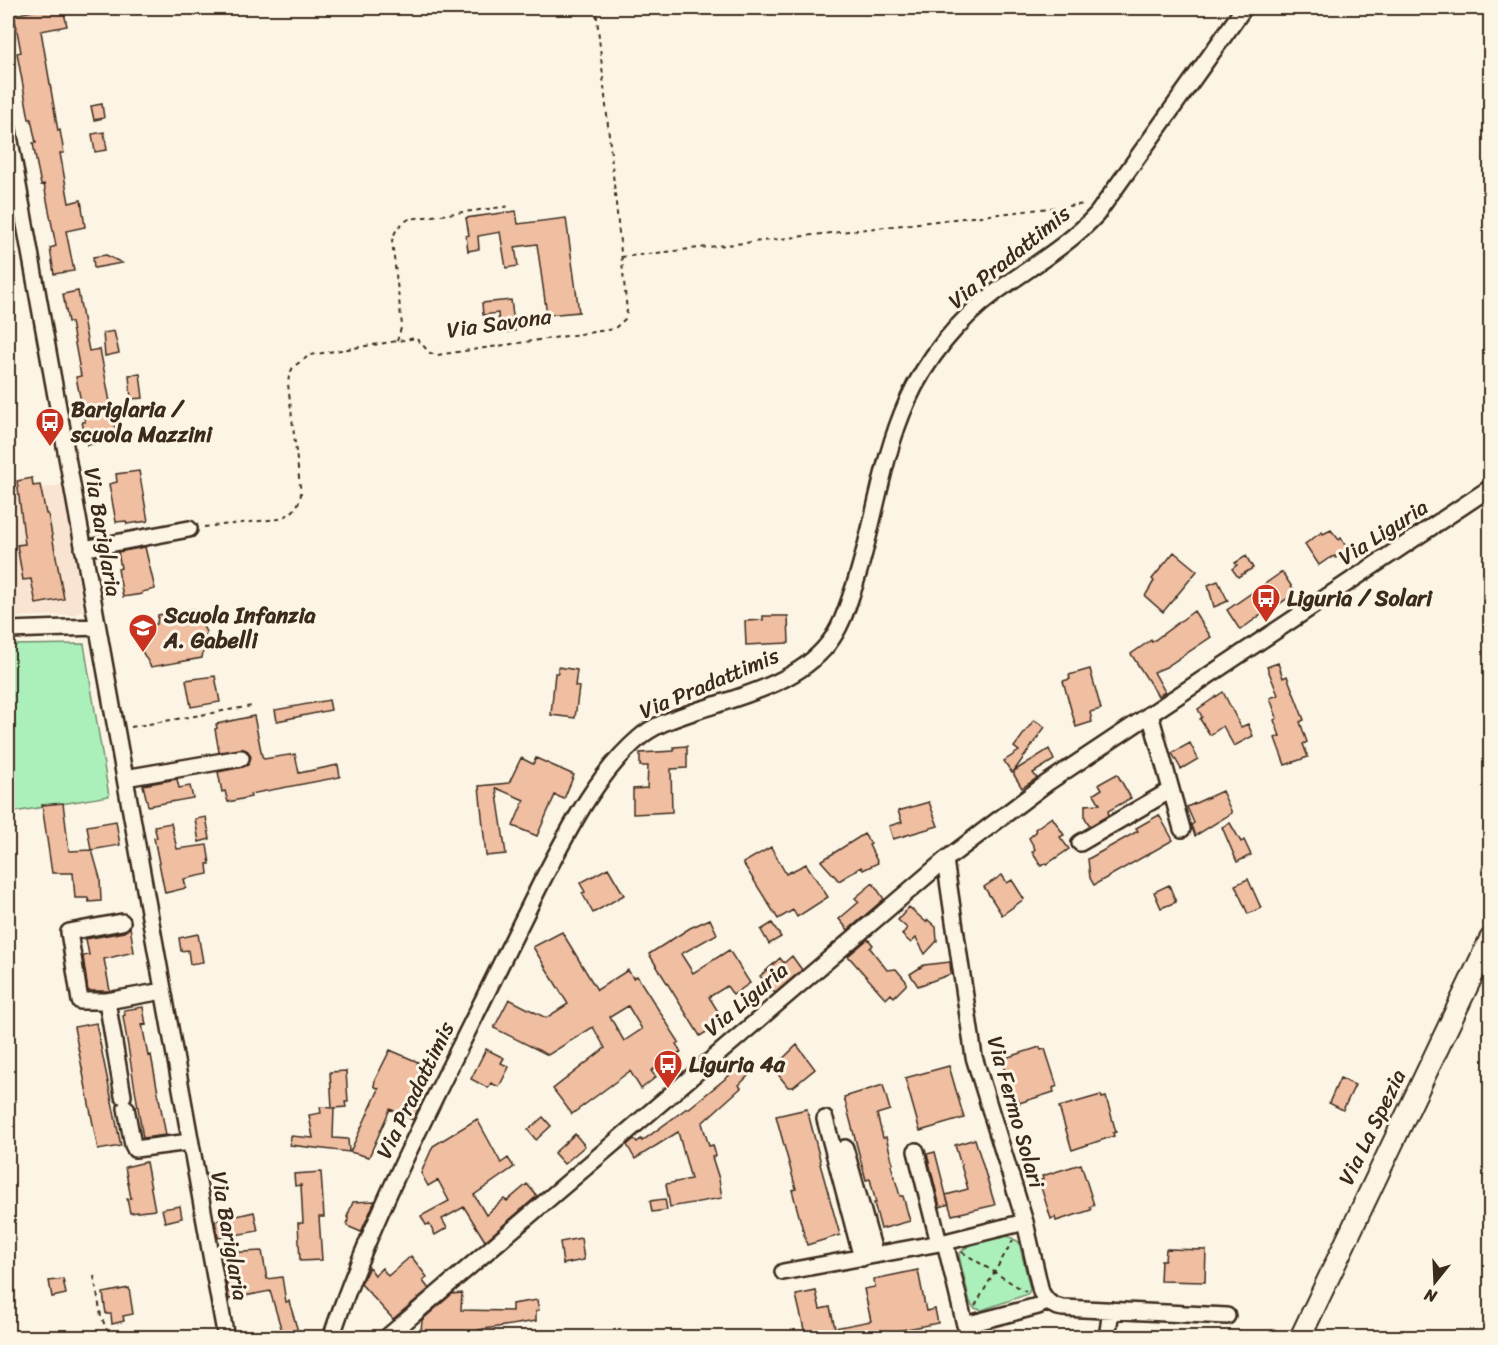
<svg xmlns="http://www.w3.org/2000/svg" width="1498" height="1345" font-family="Sriracha,sans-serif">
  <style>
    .built { fill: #f8e4d1 }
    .green { fill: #abf0bb; stroke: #738d6c; stroke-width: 1.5 }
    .building { fill: #f0bea1; stroke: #3b2a1e; stroke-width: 1.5; fill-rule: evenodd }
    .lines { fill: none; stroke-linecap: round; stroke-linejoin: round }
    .minor-casing { stroke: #3b2a1e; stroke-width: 20 }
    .major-casing { stroke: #3b2a1e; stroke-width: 24 }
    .path { stroke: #3b2a1e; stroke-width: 2; stroke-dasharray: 4.5 4.5; stroke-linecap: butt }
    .minor { stroke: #fcf5e5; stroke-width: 15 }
    .major { stroke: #fcf5e5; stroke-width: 20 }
    .labels { text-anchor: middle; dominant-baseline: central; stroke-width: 6; stroke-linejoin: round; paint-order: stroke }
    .street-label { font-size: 22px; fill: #3b2a1e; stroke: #fcf5e5 }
    .poi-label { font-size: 22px; font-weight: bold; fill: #3b2a1e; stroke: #fcf5e5; text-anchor: start }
  </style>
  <rect width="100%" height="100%" fill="#fcf5e5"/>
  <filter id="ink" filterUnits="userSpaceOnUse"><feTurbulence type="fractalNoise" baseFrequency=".0167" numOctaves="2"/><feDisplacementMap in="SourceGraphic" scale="12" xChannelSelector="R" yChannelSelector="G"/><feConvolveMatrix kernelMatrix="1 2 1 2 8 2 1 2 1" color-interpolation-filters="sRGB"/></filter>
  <g filter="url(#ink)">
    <!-- built -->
    <path class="built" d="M32,477L34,485L41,484L42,488L63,485L83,609L75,615L8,617V490L16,488L14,480Z"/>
    <!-- green -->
    <path class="green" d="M84,644L109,796L8,813V645Z
      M1008,1236L1019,1242L1030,1289L1028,1294L982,1310L974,1308L970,1302L959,1256C964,1241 994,1240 1008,1236Z"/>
    <!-- building -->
    <path class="building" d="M42,8H63L67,26L41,31L58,131L60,130L64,153H60L69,203L81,200L85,227L66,231L74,271L54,274L50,248L56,246L46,195L44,184L41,185L36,160L33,143H36L31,119H29L17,53L21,52L14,15L42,9Z
      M102,104L104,118L94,120L91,106Z
      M104,132L107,150L95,152L92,134Z
      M516,211L518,224L566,218L579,312L547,315L537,244L515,247L518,266L506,268L500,232L478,236L479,249L468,251L466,236L469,235L466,218Z
      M106,255L122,263L94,268L93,257Z
      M78,291L89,351L100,349L117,439L87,445L82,422H85L76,377L81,376L71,322H68L63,294Z
      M511,300L515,331L500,333L498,313L483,315L482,303Z
      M114,331L119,353L105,356L103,333Z
      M140,374L143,398L131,399L129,375Z
      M139,471L148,521L127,524L126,521L116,522L109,484L117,482L116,474Z
      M32,478L33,486L40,485L46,514H48L64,599L36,604L31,579L23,580L17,545L25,544L17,481Z
      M1331,530L1339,540L1341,538L1348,550L1336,558L1335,556L1328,559L1319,565L1305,544L1322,532L1323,534Z
      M145,547L155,589L142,592V594L123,597L118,569L121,568L118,552Z
      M1174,552L1197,571L1163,612L1145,596L1154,581L1152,579Z
      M1246,556L1253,568L1238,577L1232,569L1237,565L1235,563Z
      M1282,572L1296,593L1273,608L1272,607L1240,630L1227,610Z
      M1218,581L1228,601L1214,607L1208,585Z
      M193,609L206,632L202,658L151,667L138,644L141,626L157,624L158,615Z
      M1194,611L1211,637L1166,667L1154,672L1165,692L1158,696L1131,654L1151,640L1152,642Z
      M763,616H788L789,643L746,645L745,621L763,620Z
      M1278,663L1283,678L1287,676L1304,720L1300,722L1307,742L1303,744L1308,757L1285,765L1275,738L1280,736L1274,720L1277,718L1270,698L1278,695L1267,667Z
      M558,667L577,670L575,686L579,687L575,718L551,715L555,673H558Z
      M1090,669L1101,709L1090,712L1092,722L1076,727L1063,681L1070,679L1069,675Z
      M215,676L220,702L191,707L186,680Z
      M1223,692L1241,727L1248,724L1253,736L1234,746L1223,726L1210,735L1200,719L1202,717L1198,709Z
      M329,700L331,710L277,721L275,710Z
      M254,716L262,756L264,759L295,754L299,773L338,765L340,777L250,794L251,797L228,802L225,791L222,792L218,772L243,767L248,765L251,757L248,751L244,749L219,752L215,729L217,728L216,724Z
      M1034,720L1045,727L1014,771L1049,749L1054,760L1033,773L1037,778L1022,788L1014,775V771L1012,773L1004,761L1019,751L1014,747Z
      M1190,743L1198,759L1181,769L1172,753Z
      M687,746V768L671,769L672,812L633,814V789L647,788L648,766H640V753L674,751V747Z
      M521,758L533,764L536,758L574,775L564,799L555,795L537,836L513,826L524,800L496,788L506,854L486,856L479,786L509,783Z
      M1117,774L1131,798L1108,811L1109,815L1090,826L1085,818V805L1100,804L1094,794L1102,789L1099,784Z
      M177,779L179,788L190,786L193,798L148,806L143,785Z
      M1222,791L1232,813L1195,836L1191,825L1194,823L1187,807Z
      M929,802L938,826L893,839L889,826L902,822L898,811Z
      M63,803L69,851L92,850L100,878L101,901L89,902L88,898H75L73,873H52L42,805Z
      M1159,815L1173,840L1094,885L1090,878L1088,859L1138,831L1136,828Z
      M206,817L210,839L199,842L195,819Z
      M1052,817L1064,835L1060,837L1069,849L1047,864L1046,863L1041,866L1032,852L1035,849L1029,838L1036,832L1035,829Z
      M116,821L120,845L91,850L87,826Z
      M171,823L177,849L207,845L210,864H207L208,874L184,879L186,888L165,893L154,838L157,837L154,826Z
      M1230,823L1241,842L1244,840L1251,855L1237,862L1222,827Z
      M864,834L871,844L869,845L878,863L863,870L861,867L839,881L821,861Z
      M771,847L786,874L806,864L828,897L797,917L793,910L778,919L743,863Z
      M608,868L624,895L593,913L582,893L585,892L580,883Z
      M1002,875L1007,883L1012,880L1024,899L1002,915L984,887Z
      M1248,879L1261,908L1248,914L1235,885Z
      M873,883L884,899L848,930L839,919L859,902L855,898Z
      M1169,885L1176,902L1161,908L1154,892Z
      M909,907L926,922L928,920L936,927L937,941L925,954L916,938L911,943L902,935L907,928L898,920Z
      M710,919L717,934L681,954L693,973L729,950L750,983L733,995L727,986L709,997L724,1021L700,1036L649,954L690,928Z
      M772,923L781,937L769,944L761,930Z
      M130,927L134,952L104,959L110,991H88L83,956L89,955L86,939L124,932Z
      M562,932L597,990L628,970L633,978L637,976L679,1042L676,1044L681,1052L651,1071L656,1077L641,1089L630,1071L572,1114L553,1089L605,1048L593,1027L548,1055L494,1028L509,999L546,1018L568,1004L533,947ZM628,1006L642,1029L624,1041L610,1017Z
      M198,934L203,962L190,964L188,950L181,951L179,938Z
      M868,939L873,945L870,948L887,970L896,969L906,981V985L894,997L891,994L886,999L848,956Z
      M792,956L802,970L775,993L760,976L780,958L784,963Z
      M950,962L951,974L918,986L910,974L924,965Z
      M143,1007L146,1025L142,1024L148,1056L151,1055L166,1135L143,1138L123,1016L125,1015L124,1010Z
      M96,1023L121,1146L98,1150L74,1027Z
      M797,1045L815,1069L793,1087H788L773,1068Z
      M1040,1047L1041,1050L1045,1049L1057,1086L1053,1088L1054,1092L1019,1103L1018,1099L1014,1100L1002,1062L1006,1061L1005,1058Z
      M486,1049L504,1058L501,1063L509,1067L499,1087L491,1083L488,1088L471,1079Z
      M390,1050L418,1062L417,1066L425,1071L410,1101L420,1105L413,1120L390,1109L369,1157L350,1152L379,1089L374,1086L375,1080Z
      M741,1066L750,1074L739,1085L741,1088L702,1123L709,1146L713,1145L716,1156L712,1157L719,1179L722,1198L670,1207L666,1184L691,1179L678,1132L635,1159L627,1145L634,1139L637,1142L641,1139L642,1141L687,1108L688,1109Z
      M949,1066L964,1118L920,1131L905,1078Z
      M346,1071L348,1102H345L346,1107L334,1108L333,1138L348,1139L349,1152L290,1145L291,1136L313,1138L309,1115L321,1113L320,1107L332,1108L330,1072Z
      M1340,1078L1355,1085L1343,1110L1329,1103Z
      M883,1085L890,1110L877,1114L883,1138L886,1137L893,1164L891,1165L900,1196H903L910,1221L881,1229L874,1203H876L870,1179L866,1180L844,1097Z
      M1101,1095L1102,1098L1106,1097L1116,1132L1113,1133L1114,1136L1072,1150L1059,1107Z
      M807,1109L821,1163L820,1164L840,1235L807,1245L792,1190L796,1189L776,1116Z
      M543,1117L551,1126L536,1140L528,1130Z
      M477,1119L501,1163L508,1158L514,1167L474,1195L486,1215L504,1199L507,1201L527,1184L537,1196L485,1241L464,1207L442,1219L447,1228L435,1235L429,1224L426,1225L421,1216L449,1201L438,1180L428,1186L421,1173L433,1146Z
      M575,1134L585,1146L564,1164L554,1153Z
      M975,1139L995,1205L952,1215L946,1196L949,1204L940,1207L927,1154L935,1152L946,1195L968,1189L955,1145Z
      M146,1162L155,1210L130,1213L127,1199L131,1198L125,1167Z
      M1081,1164L1094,1205L1090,1207L1091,1210L1056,1221L1055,1217L1051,1219L1039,1181L1043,1179L1042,1176Z
      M321,1172L324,1217H319L322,1260L300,1261L298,1223H303L301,1185L295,1186L294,1174Z
      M665,1199L667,1210L652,1212L650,1201Z
      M375,1201L361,1232L347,1226L348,1217H347L353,1202Z
      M180,1206L182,1218L165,1222L162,1209Z
      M254,1212L258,1231L218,1238L215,1221Z
      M581,1238L584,1260L563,1264L560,1242Z
      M1166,1249L1206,1250L1205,1282L1160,1281L1161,1260H1165Z
      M262,1251L267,1279L282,1277L286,1302L289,1301L300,1338H284L270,1291L229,1299L222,1253Z
      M411,1256L427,1277L423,1281L429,1289L393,1319L361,1284L369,1267L375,1275L382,1268L388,1276Z
      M918,1270L926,1311L935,1309L938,1323L861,1338H806L796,1295L816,1291L820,1309L830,1307L835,1328L871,1321L864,1289L875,1287L874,1279Z
      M63,1279L66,1294L52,1297L49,1281Z
      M129,1288L133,1314L123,1316L124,1321L112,1324L111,1314H106L103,1293Z
      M462,1293L461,1310L512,1311V1304L537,1300L539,1310L536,1311V1321L478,1330L477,1334L421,1331L422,1320L452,1294Z"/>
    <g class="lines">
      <!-- minor casing -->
      <g class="minor-casing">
        <path id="minor" d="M8,130L226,1338
          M83,549L189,529
          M8,630L97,627
          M1150,714L1182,829
          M125,778L241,758
          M1080,843L1171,790
          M945,860L974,1057L1025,1222L1041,1292C1047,1302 1051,1306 1063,1308L1227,1316
          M107,1001H80L69,932L122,922
          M123,1096L107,1001L163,991
          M126,1108L133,1145L135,1149L190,1142
          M825,1119L862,1258
          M845,1148L875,1255
          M916,1151L939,1243
          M945,1242L965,1325L1038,1306L1047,1302
          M783,1272L945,1242L1025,1222
          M331,1338C370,1221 429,1110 483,1000C503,960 523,919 543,879C569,830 596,775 639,738C655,724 676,718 696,711C741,696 797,683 828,644C840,629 846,611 852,593C874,531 880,462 907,402C926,359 958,320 996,292C1030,267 1068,246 1097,214L1244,8
          M386,1338L945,860L1047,783L1490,488
          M1107,1338L1111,1310"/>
      </g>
      <!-- major casing -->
      <g class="major-casing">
        <path id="major" d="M1300,1338L1490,939"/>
      </g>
      <!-- path -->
      <path class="path" d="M621,257L1086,204
        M397,341L402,325L392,241C395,230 399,225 409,219L511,206
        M204,527L279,519C292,514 298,509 301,494L288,384L289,376L293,367L310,355L416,338L430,353L437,355L614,329L625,319L627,311L596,8
        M131,727L252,706
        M962,1252L1026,1292
        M94,1276L101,1316L110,1338
        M975,1306L1013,1240"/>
      <!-- minor -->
      <use href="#minor" class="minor"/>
      <!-- major -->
      <use href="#major" class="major"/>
    </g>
  </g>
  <!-- icons -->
  <defs>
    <g id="bus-pin" transform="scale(1.5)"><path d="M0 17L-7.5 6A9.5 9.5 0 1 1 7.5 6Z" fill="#c8321e" stroke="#fcf5e5"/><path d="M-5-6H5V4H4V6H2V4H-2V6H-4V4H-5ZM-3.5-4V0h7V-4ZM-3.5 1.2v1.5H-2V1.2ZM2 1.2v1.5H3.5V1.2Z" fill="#fff"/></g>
    <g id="school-pin" transform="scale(1.5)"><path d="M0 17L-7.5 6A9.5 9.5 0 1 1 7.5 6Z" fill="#c8321e" stroke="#fcf5e5"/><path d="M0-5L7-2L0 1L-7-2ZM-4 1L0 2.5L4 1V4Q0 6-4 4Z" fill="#fff"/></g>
  </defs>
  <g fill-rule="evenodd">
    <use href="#bus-pin" x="50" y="422"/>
    <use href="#bus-pin" x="1266" y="598"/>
    <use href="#school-pin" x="143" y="628"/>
    <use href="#bus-pin" x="668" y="1064"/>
  </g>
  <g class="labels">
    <!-- street labels -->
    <g class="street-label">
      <text transform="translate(1009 257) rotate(-39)">Via Pradattimis</text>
      <text transform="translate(499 323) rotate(-8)">Via Savona</text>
      <text transform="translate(103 532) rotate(80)">Via Bariglaria</text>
      <text transform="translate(1383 532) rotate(-33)">Via Liguria</text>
      <text transform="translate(709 683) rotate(-23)">Via Pradattimis</text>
      <text transform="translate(746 999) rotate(-40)">Via Liguria</text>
      <text transform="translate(415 1090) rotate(-64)">Via Pradattimis</text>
      <text transform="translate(1016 1112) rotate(74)">Via Fermo Solari</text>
      <text transform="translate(1372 1127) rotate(-64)">Via La Spezia</text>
      <text transform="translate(230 1236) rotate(80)">Via Bariglaria</text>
    </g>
    <!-- poi labels -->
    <g class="poi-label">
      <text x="71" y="409">Bariglaria /<tspan x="71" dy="25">scuola Mazzini</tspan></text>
      <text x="1287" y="598">Liguria / Solari</text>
      <text x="164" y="615">Scuola Infanzia<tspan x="164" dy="25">A. Gabelli</tspan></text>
      <text x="689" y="1064">Liguria 4a</text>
    </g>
  </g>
  <!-- margin -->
  <rect width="1498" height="1345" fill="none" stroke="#fcf5e5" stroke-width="30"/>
  <rect x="15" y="15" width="1468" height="1315" fill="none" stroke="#3b2a1e" stroke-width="2" filter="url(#ink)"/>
  <!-- north arrow -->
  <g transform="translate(1435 1282) rotate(198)" stroke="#fcf5e5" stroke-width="4.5" paint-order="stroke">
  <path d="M0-4.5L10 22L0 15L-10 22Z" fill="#3b2a1e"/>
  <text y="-9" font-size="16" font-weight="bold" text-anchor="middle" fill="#3b2a1e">N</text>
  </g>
</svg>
